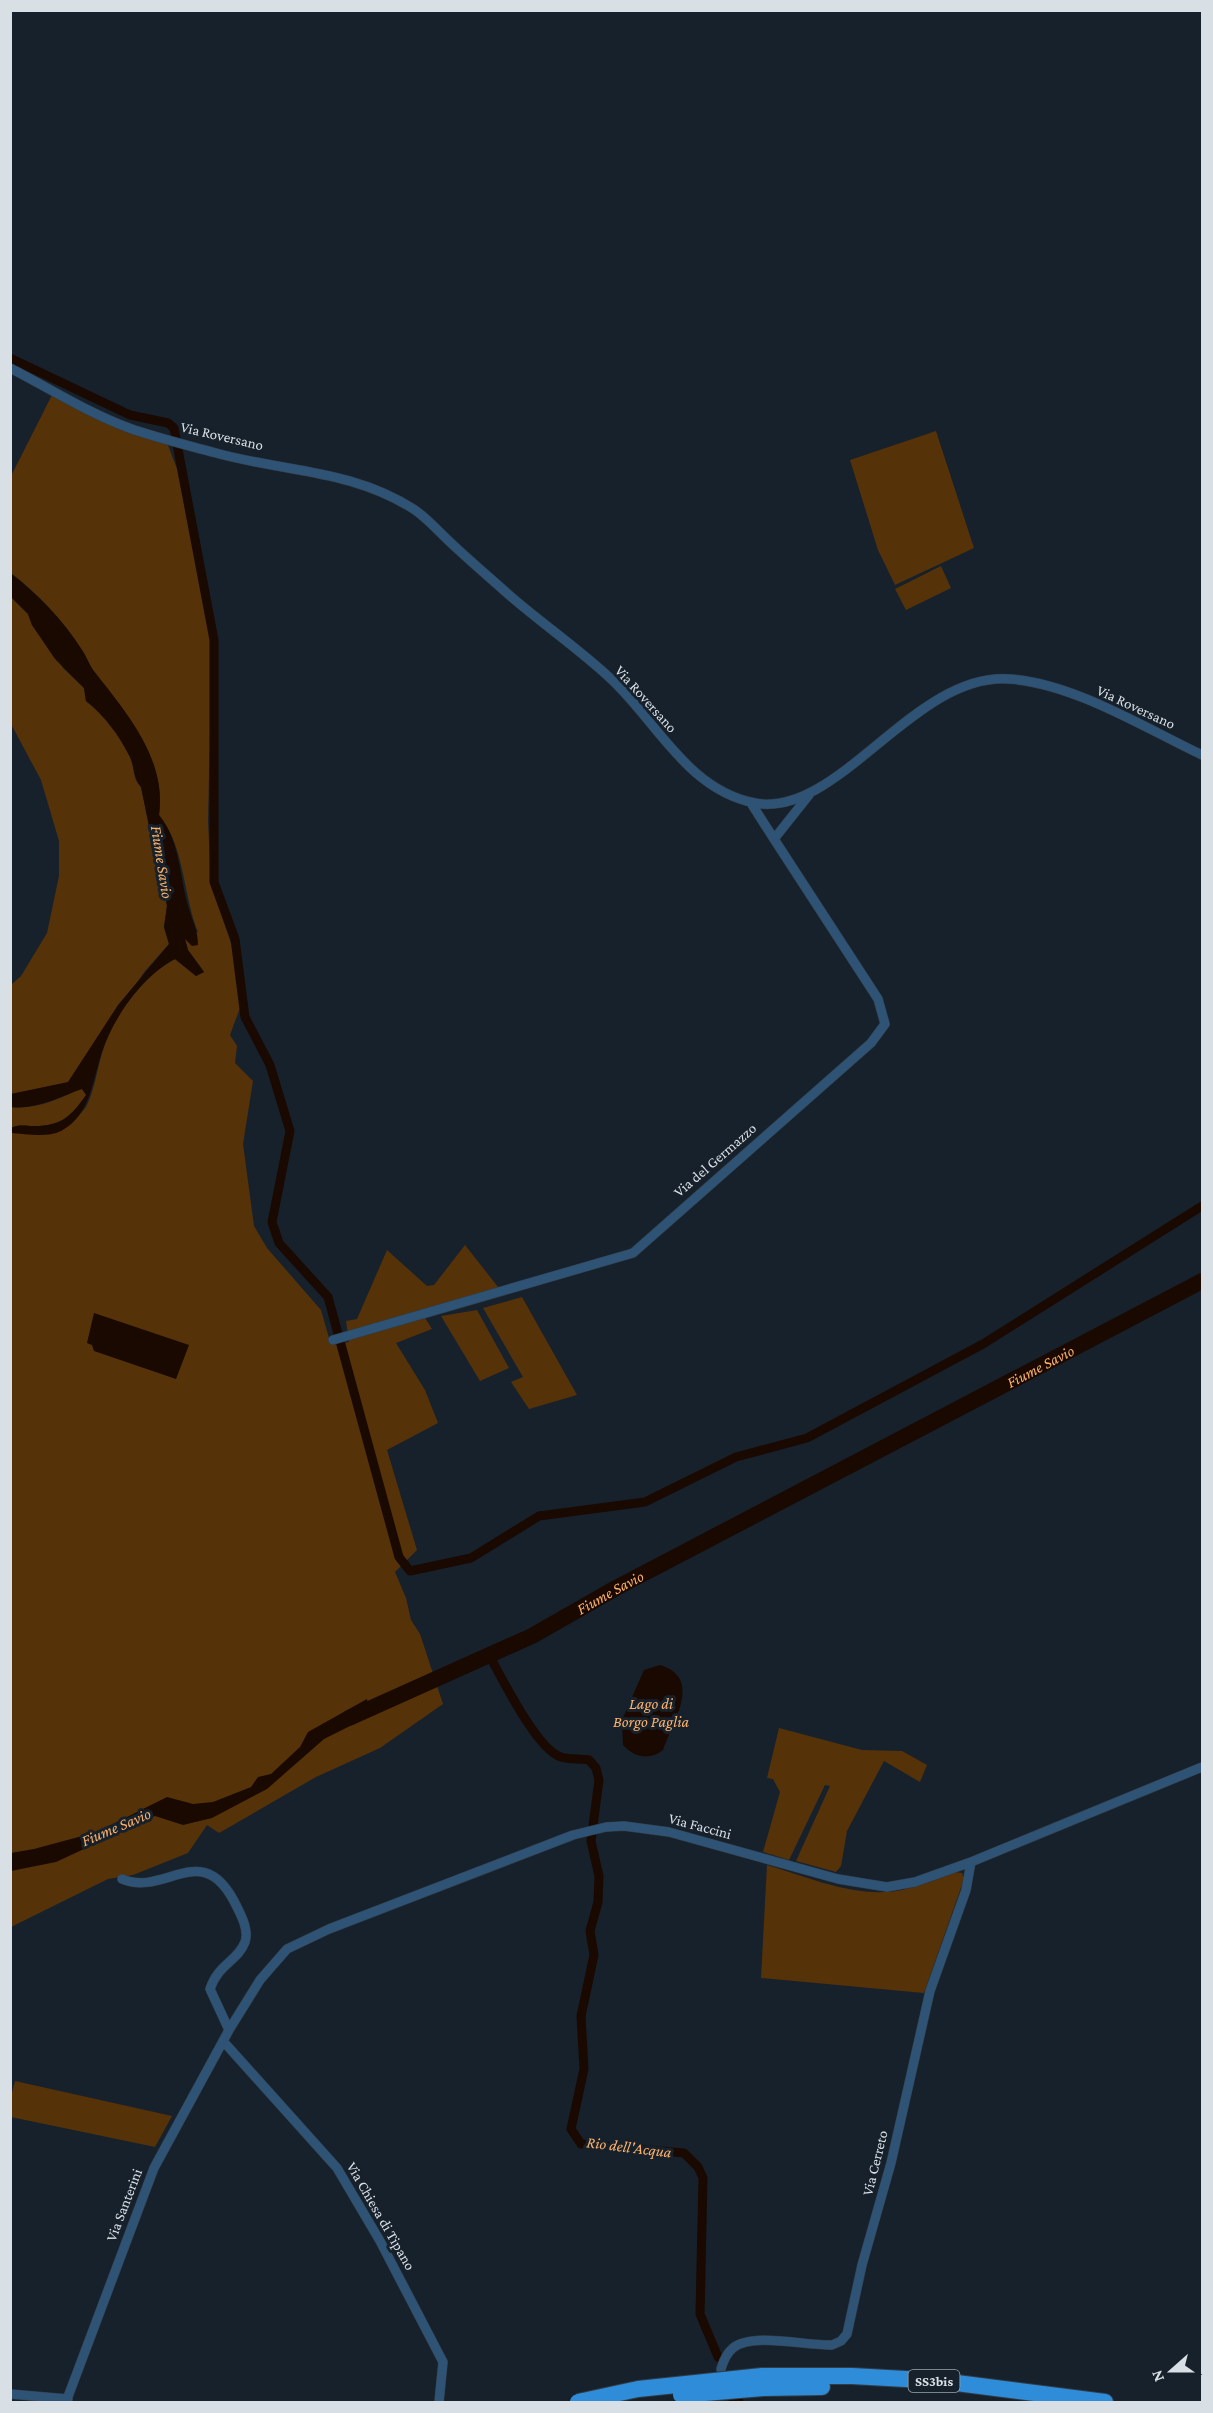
<svg xmlns="http://www.w3.org/2000/svg" width="1213" height="2413" font-family="'Crimson Pro',serif">
  <style>
    .green { fill: #563209 }
    .water { fill: #190900 }
    .lines { fill: none; stroke-linecap: round; stroke-linejoin: round }
    .canal { stroke: #190900; stroke-width: 9 }
    .river { stroke: #190900; stroke-width: 16 }
    .minor-casing { stroke: #323c45; stroke-width: 10 }
    .trunk-casing { stroke: #323c45; stroke-width: 18 }
    .minor { stroke: #2e5374; stroke-width: 9 }
    .trunk { stroke: #2e8cd9; stroke-width: 16 }
    .trunk-bridge-casing { stroke: #323c45; stroke-width: 18; stroke-linecap: butt }
    .trunk-bridge { stroke: #2e8cd9; stroke-width: 16 }
    .labels { text-anchor: middle; dominant-baseline: central; stroke-width: 6; stroke-linejoin: round; paint-order: stroke }
    .shield { fill: #17212b; stroke: #9ea6ad; stroke-width: 1.5 }
    .shield-label { font-size: 14px; font-weight: bold; fill: #d8dfe5 }
    .street-label { font-size: 15px; fill: #d8dfe5; stroke: #17212b }
    .water-label { font-size: 16px; font-style: italic; fill: #fdb169; stroke: #17212b }
  </style>
  <rect width="100%" height="100%" fill="#17212b"/>
  <!-- green -->
  <path class="green" d="M52,395L168,445L177,469L212,641L208,821L211,885L232,946L240,1008L230,1035L237,1046L235,1063L253,1081L243,1144L254,1226L267,1248L321,1310L331,1345L349,1342L346,1321L357,1319L387,1250L427,1286L434,1285L465,1245L498,1287L497,1291L422,1313L432,1329L396,1343L425,1390L438,1423L387,1450L417,1550L395,1572L406,1598L411,1620L420,1634L443,1704L380,1748L316,1777L219,1833L207,1825L188,1853L133,1875L108,1879L11,1927V1133L58,1132C66,1125 80,1116 86,1107C94,1092 97,1070 102,1053C112,1018 143,976 175,959L196,976L204,972L188,950L184,937L198,932C183,895 185,847 159,815C167,758 124,711 93,670C89,664 86,656 82,650C63,620 38,594 11,573L10,478Z
    M936,431L974,548L895,585L878,550L850,460Z
    M941,566L951,588L906,610L895,589Z
    M11,597L28,614L32,625L64,669L84,688L86,701C105,716 119,735 130,757C135,768 132,778 141,787L156,860L160,865L167,906L164,927L169,944L145,971L68,1083L11,1094V985L21,976L47,933L59,876V841L41,780L11,724Z
    M81,1088L87,1095C71,1116 62,1126 35,1126C25,1126 19,1124 11,1128L10,1107C35,1110 60,1099 81,1088Z
    M522,1297L577,1395L529,1409L511,1382L523,1377L483,1308Z
    M477,1310L509,1368L480,1381L441,1316Z
    M779,1728L862,1750L902,1751L927,1765L920,1782L884,1761L847,1831L841,1866L836,1872L796,1861L830,1786L825,1785L789,1860L763,1852L780,1792L773,1779L767,1778Z
    M767,1865C810,1878 858,1899 902,1890C920,1886 938,1879 955,1872L962,1873L964,1879L924,1993L761,1978Z
    M15,2081L172,2116L155,2147L11,2117V2096Z"/>
  <!-- water -->
  <path class="water" d="M10,573C38,594 63,620 82,650C86,656 89,664 93,670C125,711 167,758 159,815C181,842 179,877 189,909C193,922 198,931 198,945L192,946L185,939L188,950L204,972L196,976L175,959C143,975 113,1018 102,1052C92,1081 91,1115 61,1131C47,1138 26,1134 11,1133V1128C19,1124 25,1126 34,1126C62,1126 71,1116 86,1095L82,1089C59,1097 35,1110 11,1107V1094L68,1082L118,1005L169,944L164,927L167,906L160,865L156,860L141,787C133,778 135,768 130,757C119,735 105,716 86,701L84,688L55,659L32,625L28,614L11,597Z
    M94,1313L189,1345L176,1379L94,1351L92,1345L87,1343Z
    M660,1665C703,1678 673,1721 663,1750C649,1761 634,1757 623,1745L622,1720L644,1670Z
    M367,1699L370,1716L324,1739L267,1789L212,1818L183,1825L155,1816L56,1862L11,1871V1853L34,1849L97,1832L167,1797L193,1804L213,1802L251,1787L258,1777L271,1774L300,1747L308,1732Z"/>
  <g class="lines">
    <!-- canal -->
    <path class="canal" d="M10,358L130,415L168,423L174,428L214,640V882L235,939L245,1017L270,1065L290,1131L272,1222L279,1243L328,1297L399,1557L410,1571L471,1558L539,1516L645,1502L736,1457L807,1438L983,1344L1202,1206
      M489,1655C502,1678 537,1750 561,1757C570,1760 580,1758 589,1760L596,1768L599,1780L591,1841L599,1876L598,1902L590,1931L594,1955L581,2016L584,2069L571,2129L581,2144L684,2153L698,2167L703,2178L700,2314L718,2357
      M732,2397L739,2402"/>
    <!-- river -->
    <path class="river" id="s1" d="M349,1718L532,1636L616,1588L1202,1281"/>
    <!-- minor casing -->
    <g class="minor-casing">
      <path id="minor" d="M10,368C49,388 88,413 129,428C157,438 187,445 216,453C284,472 352,469 415,510C428,519 439,532 451,543C469,560 489,577 508,594C541,623 578,648 610,678C656,720 687,790 755,803C838,819 914,672 1009,679C1073,683 1145,728 1202,755
        M751,803L774,839
        M333,1340L633,1253L871,1043L885,1024L878,999L774,839L809,795
        M122,1879C166,1898 203,1835 237,1907C242,1917 249,1931 245,1942C238,1961 218,1964 210,1989L229,2030
        M223,2041L337,2168L380,2241L443,2362L439,2402
        M721,2369C723,2362 727,2353 733,2348C753,2332 806,2346 832,2345L841,2341L847,2334L862,2265L891,2163L930,1991L966,1890L971,1862
        M10,2394L68,2399
        M66,2402L154,2168L229,2030L260,1980L287,1949L329,1929L573,1835L606,1827L624,1826L669,1832L838,1879L887,1887L915,1882L971,1862L1202,1767"/>
    </g>
    <!-- trunk casing -->
    <g class="trunk-casing">
      <path id="trunk" d="M762,2376H852L941,2381L1105,2402
        M763,2388L822,2387"/>
    </g>
    <!-- minor -->
    <use href="#minor" class="minor"/>
    <!-- trunk -->
    <use href="#trunk" class="trunk"/>
    <!-- trunk-bridge casing -->
    <g class="trunk-bridge-casing">
      <path id="trunk-bridge" d="M681,2395L763,2388
        M578,2402L638,2389L762,2376"/>
    </g>
    <!-- trunk-bridge -->
    <use href="#trunk-bridge" class="trunk-bridge"/>
  </g>
  <g class="labels">
    <!-- shield labels -->
    <rect class="shield" x="908.5" y="2370" width="51" height="22" rx="4.5"/>
    <g class="shield-label">
      <text x="934" y="2381">SS3bis</text>
    </g>
    <!-- street labels -->
    <g class="street-label">
      <text transform="translate(222 436) rotate(13)">Via Roversano</text>
      <text transform="translate(646 699) rotate(48)">Via Roversano</text>
      <text transform="translate(1136 707) rotate(25)">Via Roversano</text>
      <text transform="translate(715 1160) rotate(-41)">Via del Germazzo</text>
      <text transform="translate(700 1826) rotate(15)">Via Faccini</text>
      <text transform="translate(875 2163) rotate(-76)">Via Cerreto</text>
      <text transform="translate(124 2205) rotate(-69)">Via Santerini</text>
      <text transform="translate(381 2216) rotate(60)">Via Chiesa di Tipano</text>
    </g>
    <!-- water labels -->
    <g class="water-label">
      <text transform="translate(162 862) rotate(81)">Fiume Savio</text>
      <text stroke="none"><textPath href="#s1" startOffset="776">Fiume Savio</textPath></text>
      <text stroke="none"><textPath href="#s1" startOffset="290">Fiume Savio</textPath></text>
      <text x="651" y="1703">Lago di<tspan x="651" dy="18">Borgo Paglia</tspan></text>
      <text transform="translate(116 1827) rotate(-23)">Fiume Savio</text>
      <text transform="translate(629 2147) rotate(7)">Rio dell'Acqua</text>
    </g>
  </g>
  <!-- border -->
  <rect width="1213" height="2413" fill="none" stroke="#d8dfe5" stroke-width="24"/>
  <!-- north arrow -->
  <g transform="translate(1171 2371) rotate(249)" stroke="#17212b" stroke-width="4.5" paint-order="stroke">
  <path d="M0-4.5L10 22L0 15L-10 22Z" fill="#d8dfe5"/>
  <text y="-9" font-size="16" font-weight="bold" text-anchor="middle" fill="#d8dfe5">N</text>
  </g>
</svg>
